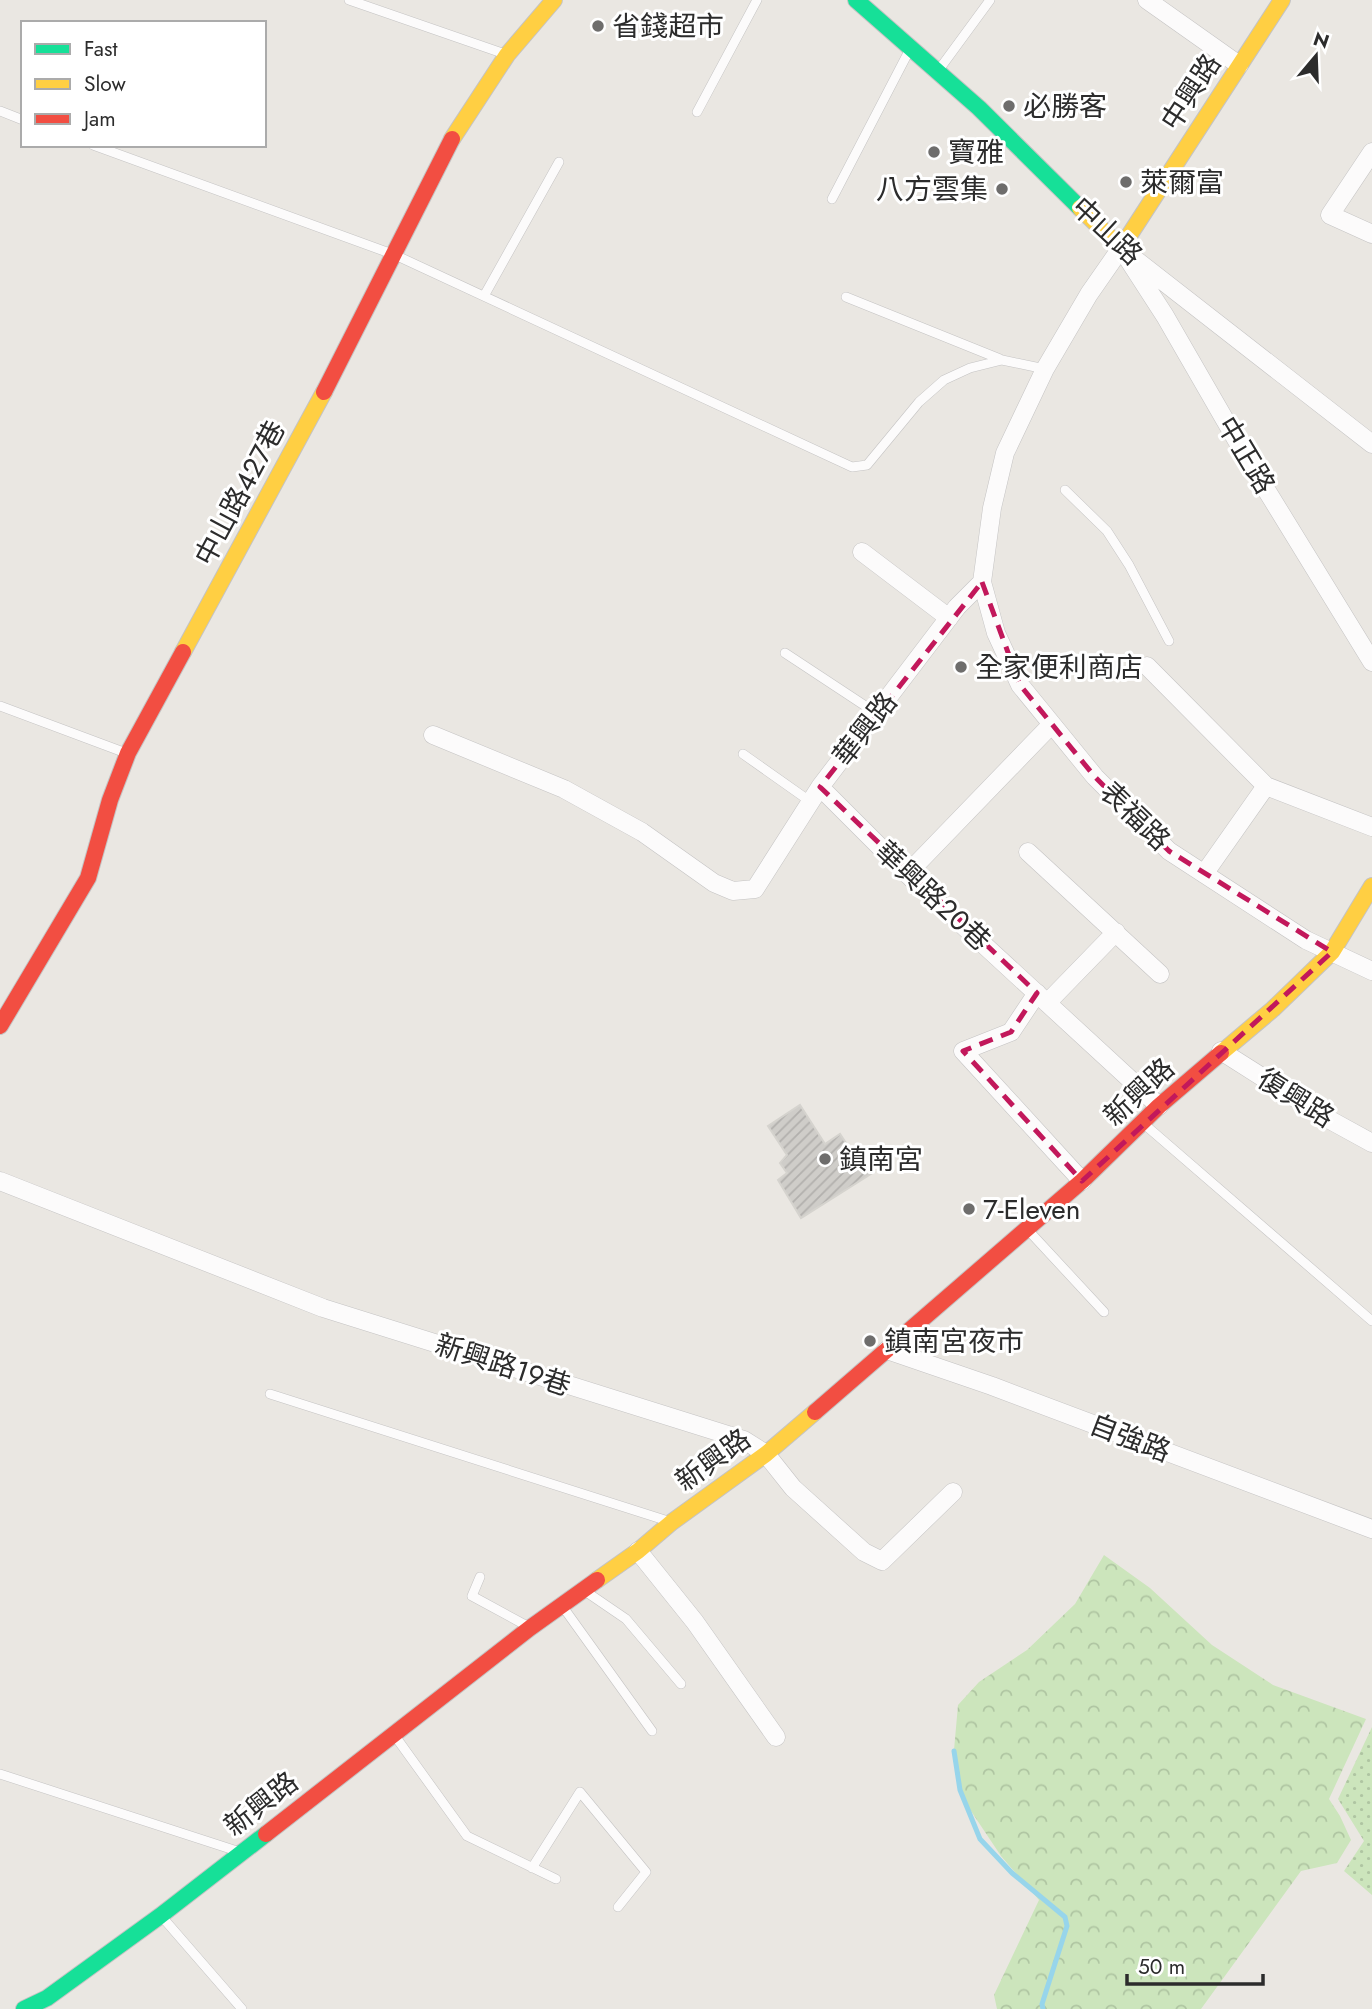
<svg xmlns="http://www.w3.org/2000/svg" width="1372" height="2009" font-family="Jost,'Noto Sans TC',sans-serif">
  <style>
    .forest { fill: url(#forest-crowns) }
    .park { fill: url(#park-dots) }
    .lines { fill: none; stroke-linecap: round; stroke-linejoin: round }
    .stream { stroke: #97d5eb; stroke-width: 5 }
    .building { fill: url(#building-hatch); stroke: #d5d3ce; stroke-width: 2 }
    .lane-casing { stroke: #c4c3c3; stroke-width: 10 }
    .street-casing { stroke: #c4c3c3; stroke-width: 19 }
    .fast-casing { stroke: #c4c3c3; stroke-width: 18 }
    .slow-casing { stroke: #c4c3c3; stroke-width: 18 }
    .jam-casing { stroke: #c4c3c3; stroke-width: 18 }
    .lane { stroke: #fcfbfb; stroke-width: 9 }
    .street { stroke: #fcfbfb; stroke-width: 18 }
    .fast { stroke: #16e098; stroke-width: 16 }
    .slow { stroke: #ffcf43; stroke-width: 16 }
    .jam { stroke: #f24e42; stroke-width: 16 }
    .marked { fill: none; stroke: #c2185b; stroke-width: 5; stroke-dasharray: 14 9; stroke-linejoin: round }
    .poi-dot { fill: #6e6d6c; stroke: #fff; stroke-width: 2.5 }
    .labels { text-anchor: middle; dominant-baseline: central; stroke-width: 6; stroke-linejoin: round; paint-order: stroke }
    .poi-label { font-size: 28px; fill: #2c2c2c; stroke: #fff; text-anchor: start }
    .street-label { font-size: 28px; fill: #2c2c2c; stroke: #fff }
  </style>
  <defs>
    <pattern id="forest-crowns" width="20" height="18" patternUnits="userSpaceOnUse" patternTransform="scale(1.75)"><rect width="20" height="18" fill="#cce5bc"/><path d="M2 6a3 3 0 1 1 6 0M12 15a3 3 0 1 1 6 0" fill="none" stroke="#afc5a2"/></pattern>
    <pattern id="park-dots" width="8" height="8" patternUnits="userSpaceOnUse" patternTransform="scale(1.75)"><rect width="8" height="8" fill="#cce5bc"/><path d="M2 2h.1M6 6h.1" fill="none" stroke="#afc5a2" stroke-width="1.8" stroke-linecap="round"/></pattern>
    <pattern id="building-hatch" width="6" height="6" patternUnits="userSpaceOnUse" patternTransform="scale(1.75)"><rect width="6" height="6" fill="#cfcdc9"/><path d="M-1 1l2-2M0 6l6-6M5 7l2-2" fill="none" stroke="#b2b0ad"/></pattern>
  </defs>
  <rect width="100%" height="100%" fill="#eae7e2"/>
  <!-- forest -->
  <path class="forest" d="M1104,1555L1150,1588L1212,1645L1273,1685L1366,1719L1329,1799L1340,1816L1351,1840L1337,1863L1301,1871L1201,2009H997L994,1995L1039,1900L1001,1856L963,1799L954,1750L958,1705L979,1682L1027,1650L1075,1604Z"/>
  <!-- park -->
  <path class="park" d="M1372,1727V1895L1344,1871L1364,1841L1338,1799Z"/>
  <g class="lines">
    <!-- stream -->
    <path class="stream" d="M954,1751L960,1790L980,1839L1012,1873L1065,1917L1067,1926L1042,2004L1043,2009"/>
  </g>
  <!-- building -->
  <path class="building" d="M800,1105L825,1144L840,1134L850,1149L856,1145L874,1172L801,1218L778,1180L787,1173L780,1163L787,1155L768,1126Z"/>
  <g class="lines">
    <!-- lane casing -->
    <g class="lane-casing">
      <path id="lane" d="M349,0L505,54
        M938,71L990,0
        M0,111L23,120
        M697,112L757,0
        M93,145L395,255L852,467L867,465L919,402L944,380L970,368L1002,360L1045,369
        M832,199L909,51
        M484,296L559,162
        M846,297L1000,359
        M1065,490L1107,531L1129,565L1169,641
        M785,653L876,713
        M0,706L126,753
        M743,754L811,802
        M1144,1124L1372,1321
        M1028,1230L1104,1312
        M270,1394L668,1521
        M480,1577L472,1596L529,1627
        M585,1591L626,1619L681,1684
        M563,1607L652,1731
        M395,1736L467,1836L556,1879
        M0,1774L237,1851
        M532,1868L580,1792L646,1872L618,1907
        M163,1918L242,2009"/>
    </g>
    <!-- street casing -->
    <g class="street-casing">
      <path id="street" d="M1147,0L1239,65
        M1372,152L1330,215L1372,234
        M1121,248L1165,316L1248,460L1372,662
        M1132,257L1372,444
        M862,552L949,618
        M982,582L996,633L1020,685L1095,777L1169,851L1306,940L1372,971
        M1147,666L1266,786L1372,827
        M433,735L564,789L642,832L714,883L733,891L755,889L820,787L957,607L982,582L992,508L1005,453L1045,369L1089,294L1121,248
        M820,787L907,874L1159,1106
        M1028,852L1160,974
        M907,874L1052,724
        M1204,874L1266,786
        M1037,993L1011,1032L963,1051L1082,1181
        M1047,1003L1116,932
        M1221,1051L1330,1120L1372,1143
        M0,1181L323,1308L744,1440L766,1454L793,1488L864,1552L882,1561L953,1492
        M887,1350L992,1386L1372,1529
        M638,1551L695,1622L776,1737"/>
    </g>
    <!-- fast casing -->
    <g class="fast-casing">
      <path id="fast" d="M856,0L979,108L1080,208
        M24,2009L47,1998L160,1916L266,1834"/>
    </g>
    <!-- slow casing -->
    <g class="slow-casing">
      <path id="slow" d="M452,139L507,55L554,0
        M1080,208L1121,248L1282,0
        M183,652L324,392
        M1221,1053L1273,1009L1332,952L1372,886
        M597,1580L638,1551L672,1522L766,1454L815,1412"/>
    </g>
    <!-- jam casing -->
    <g class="jam-casing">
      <path id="jam" d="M324,392L452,139
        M0,1026L88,878L110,800L128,753L183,652
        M815,1412L1082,1181L1159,1106L1221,1053
        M266,1834L530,1628L597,1580"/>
    </g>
    <!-- lane -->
    <use href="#lane" class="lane"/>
    <!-- street -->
    <use href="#street" class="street"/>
    <!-- fast -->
    <use href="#fast" class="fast"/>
    <!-- slow -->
    <use href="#slow" class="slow"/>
    <!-- jam -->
    <use href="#jam" class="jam"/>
  </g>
  <!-- marked area -->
  <path class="marked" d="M982,582L1020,685L1095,777L1169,851L1332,952L1082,1181L963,1051L1011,1032L1037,993L820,787Z"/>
  <!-- markers -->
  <g class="poi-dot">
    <circle cx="598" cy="26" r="7"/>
    <circle cx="1009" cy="106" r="7"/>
    <circle cx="934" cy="152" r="7"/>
    <circle cx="1126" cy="182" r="7"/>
    <circle cx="1002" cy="189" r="7"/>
    <circle cx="961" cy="667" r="7"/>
    <circle cx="825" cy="1159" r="7"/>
    <circle cx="969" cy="1209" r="7"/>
    <circle cx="870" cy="1341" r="7"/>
  </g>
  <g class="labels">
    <!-- poi labels -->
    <g class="poi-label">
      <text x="612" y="26">省錢超市</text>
      <text x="1023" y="106">必勝客</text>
      <text x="948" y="152">寶雅</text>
      <text x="1140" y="182">萊爾富</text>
      <text x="988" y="189" text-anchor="end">八方雲集</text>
      <text x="975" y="667">全家便利商店</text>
      <text x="839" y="1159">鎮南宮</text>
      <text x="983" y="1209">7-Eleven</text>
      <text x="884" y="1341">鎮南宮夜市</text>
    </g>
    <!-- street labels -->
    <g class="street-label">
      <text transform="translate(1191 92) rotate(-57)">中興路</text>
      <text transform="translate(1107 231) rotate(43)">中山路</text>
      <text transform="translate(1246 455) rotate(59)">中正路</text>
      <text transform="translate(240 493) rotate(-62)">中山路427巷</text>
      <text transform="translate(865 729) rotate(-52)">華興路</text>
      <text transform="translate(1135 816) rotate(44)">表福路</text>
      <text transform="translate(933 896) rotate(43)">華興路20巷</text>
      <text transform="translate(1139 1092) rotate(-43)">新興路</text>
      <text transform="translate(1296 1098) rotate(32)">復興路</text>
      <text transform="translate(503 1365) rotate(18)">新興路19巷</text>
      <text transform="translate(1130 1438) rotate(21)">自強路</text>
      <text transform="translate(713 1460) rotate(-36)">新興路</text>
      <text transform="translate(261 1804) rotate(-38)">新興路</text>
    </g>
  </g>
  <!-- legend -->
  <rect x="21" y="21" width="245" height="126" fill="#ffffff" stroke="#ababab" stroke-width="2"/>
  <rect x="35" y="44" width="35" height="10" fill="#16e098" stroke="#ababab" stroke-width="2"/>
  <text x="84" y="56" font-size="21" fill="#2c2c2c">Fast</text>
  <rect x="35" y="79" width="35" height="10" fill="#ffcf43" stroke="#ababab" stroke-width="2"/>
  <text x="84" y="91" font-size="21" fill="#2c2c2c">Slow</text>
  <rect x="35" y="114" width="35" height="10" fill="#f24e42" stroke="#ababab" stroke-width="2"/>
  <text x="84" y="126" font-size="21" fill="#2c2c2c">Jam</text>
  <!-- north arrow -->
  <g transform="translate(1316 56) rotate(19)" stroke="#ffffff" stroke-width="5" paint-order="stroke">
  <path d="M0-5L12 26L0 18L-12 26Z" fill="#2c2c2c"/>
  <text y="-10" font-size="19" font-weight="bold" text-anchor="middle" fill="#2c2c2c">N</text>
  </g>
  <!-- scale -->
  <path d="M1127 1974v10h136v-10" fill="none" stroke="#2c2c2c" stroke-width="3.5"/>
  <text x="1138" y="1974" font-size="21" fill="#2c2c2c" stroke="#ffffff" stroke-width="5" paint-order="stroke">50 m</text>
</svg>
